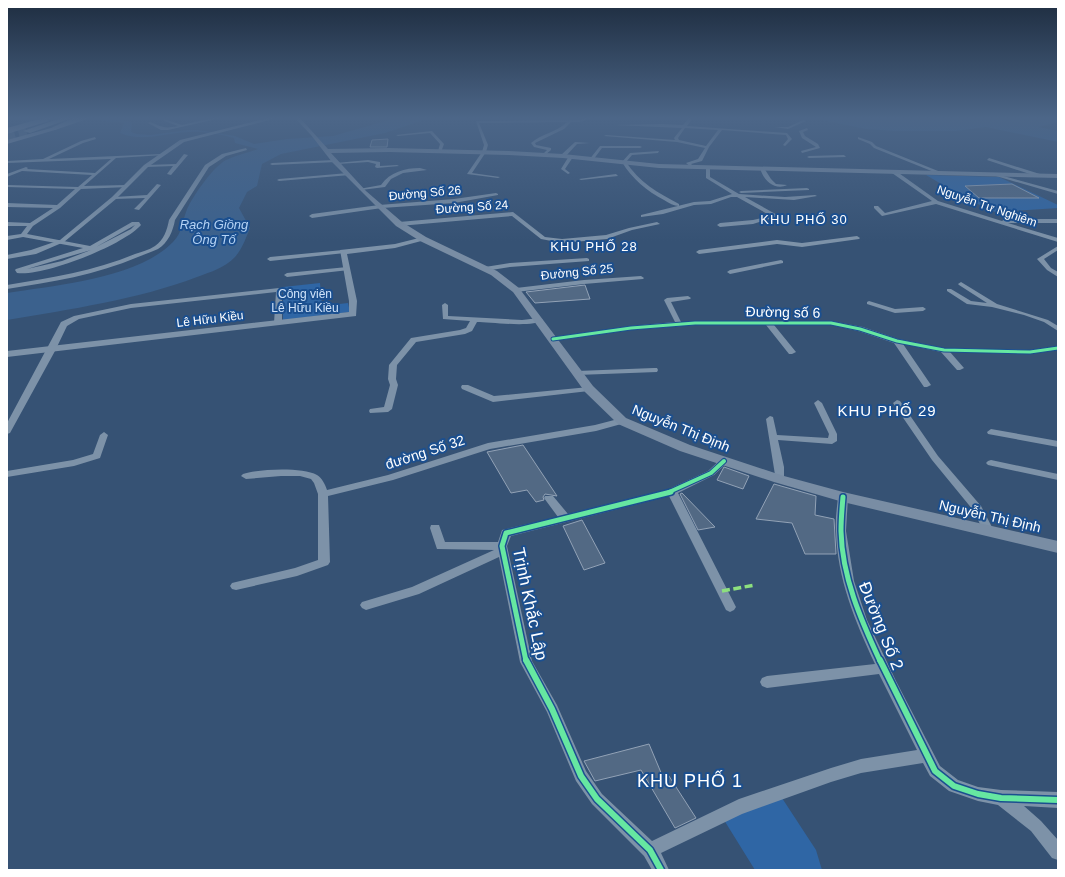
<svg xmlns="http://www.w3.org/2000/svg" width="1065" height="877" font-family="Arial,sans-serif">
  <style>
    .green { fill: #2f66a5 }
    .water { fill: #3b618d }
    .building { fill: #526984; stroke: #92a2b6 }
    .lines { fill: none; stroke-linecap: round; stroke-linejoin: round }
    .motorway-tunnel { stroke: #546c89; stroke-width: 8; stroke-dasharray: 8 4; stroke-linecap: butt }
    .minor { fill: #7d92a8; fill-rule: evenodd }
    .tertiary { fill: #7d92a8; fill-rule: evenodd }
    .secondary { fill: #798da4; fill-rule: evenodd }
    .primary { fill: #7d8ea7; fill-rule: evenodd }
    .trunk { fill: #7e90a7; fill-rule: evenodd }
    .motorway { fill: #7e92a7; fill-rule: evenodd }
    .quiet { stroke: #8de07e; stroke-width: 3.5; stroke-dasharray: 8 3.5; stroke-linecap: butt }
    .cycleway-far3-casing { stroke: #1b4f8f; stroke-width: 5 }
    .cycleway-far2-casing { stroke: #1b4f8f; stroke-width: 6 }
    .cycleway-far1-casing { stroke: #1b4f8f; stroke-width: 8 }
    .cycleway-casing { stroke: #1b4f8f; stroke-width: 9 }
    .cycleway-far3 { stroke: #66e7a1; stroke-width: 3 }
    .cycleway-far2 { stroke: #66e7a1; stroke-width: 4 }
    .cycleway-far1 { stroke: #66e7a1; stroke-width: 5 }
    .cycleway { stroke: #66e7a1; stroke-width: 6 }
    .labels { text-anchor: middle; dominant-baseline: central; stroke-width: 4; stroke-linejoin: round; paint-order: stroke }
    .far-street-label { font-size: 12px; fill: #fff; stroke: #1b4f8f }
    .far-park-label { font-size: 12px; fill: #cfe3fa; stroke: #1b4f8f }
    .far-neighbourhood-label { font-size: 13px; letter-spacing: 1px; fill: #fff; stroke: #1b4f8f }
    .far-water-label { font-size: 13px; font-style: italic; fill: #b5d3f5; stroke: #1b4f8f }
    .street-label { font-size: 14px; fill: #fff; stroke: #1b4f8f }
    .neighbourhood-label { font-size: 15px; letter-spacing: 1px; fill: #fff; stroke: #1b4f8f }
    .near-street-label { font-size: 17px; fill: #fff; stroke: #1b4f8f }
    .near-neighbourhood-label { font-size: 18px; letter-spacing: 1px; fill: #fff; stroke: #1b4f8f }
  </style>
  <rect width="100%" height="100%" fill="#365274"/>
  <!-- green -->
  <path class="green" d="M926,175L999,177L1058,205V208L995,212L967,199Z
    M320,283L322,306L348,303L350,312L283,320V287Z
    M782,798L816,850L822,870H755L724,820Z"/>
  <!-- water -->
  <path class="water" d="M103,118L129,121L132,123L131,132L137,134L151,135L187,130H198L235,136L254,144L287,139L333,136L396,118H430L385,133L281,154L262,164L257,186L247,192L239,208L250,228C246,238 242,249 235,257C225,268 210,272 197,277C136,300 71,309 7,320V293C56,285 137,279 173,242C182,233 182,223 186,212C191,198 213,167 226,160C236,155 247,153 258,149L235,143L234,138C223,135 203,131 191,132C167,132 143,143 120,133L124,123L95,120Z
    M812,118H1058V122L1039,127L1058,131V142L986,127L956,131H894L866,129Z"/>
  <!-- building -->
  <path class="building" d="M388,139L387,147H370L372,140Z
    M1012,184L1039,198H979L965,186Z
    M585,285L590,299L535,303L526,292Z
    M523,445L557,496L545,494L543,497L544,500L536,502L527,490L511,493L487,452Z
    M724,467L749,476L743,489L717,480Z
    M774,484L816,496L815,515L834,519L836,554H805L792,523L756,519Z
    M682,493L715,527L698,530L680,494Z
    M582,520L605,563L584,570L563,526Z
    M649,744L662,775L667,773L696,818L675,828L641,770L595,781L584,761Z"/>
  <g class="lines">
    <!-- motorway-tunnel -->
    <path class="motorway-tunnel" d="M7,136L27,131"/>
    <!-- minor -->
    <path class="minor" d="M212,118H221L168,130H161L148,123L150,122C163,127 164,129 178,126L164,121V119L182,125Z
      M584,118H592L579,122H571L564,129L535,143L536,145L551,148V150L545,155L543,154L547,150L534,147L531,143C541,134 557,132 567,122L479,123L488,145L486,152L472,173L500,177L498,178L467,174L482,152L484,145L476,121L579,120Z
      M689,118L692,119L687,126L787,133L792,139L785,146L783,145L788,139L786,135L722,130L709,147L702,161L691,164L694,167L692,168L686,163L698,159L705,148L677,142L604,136L606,135L675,140L674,138L682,128L615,125L662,124L683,125ZM685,128L718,130L706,146L679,140L678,138Z
      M803,120L806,121L788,129L775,127H788Z
      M807,128L808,130L803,132L805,136L818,144L820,148L802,153L801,151L816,147L802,138L799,131Z
      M432,131L444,144L441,152L438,151L440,144L430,133L398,136L396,135Z
      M95,137L96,139L83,143L49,159L162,154L164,155L116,158L84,186L126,185L128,186V187L81,189L60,208L33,226L27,234L90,246L132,222H139L141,225C124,245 43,277 17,273L15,270L16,269L83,248L23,237L7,240V236L21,234L27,226H7V222L30,223L53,208L7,207V203L57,205L75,189L7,187V185L78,187L92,175L22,171L7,177V174L26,167L28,168L27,169L95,173L111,159L7,163V161L43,159L81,141ZM135,225L131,229L96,247ZM91,250L62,261L27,269Z
      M858,137L872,142L876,146L943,173L939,174L874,148L870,144L858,139Z
      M575,142L590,143L577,144L565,157H561V155Z
      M600,146H640L642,147L640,148H602L593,160H589Z
      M246,148L247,150L226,156L209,167L175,220C173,231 168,243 158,249C152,252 145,254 138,257C96,275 52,282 7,289V285C51,278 94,271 135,254C141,252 149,250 155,246C164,240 167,230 169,220L205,165L222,154Z
      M659,151L658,153L632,155L626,162C639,182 658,193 679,204V206C674,206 669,203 664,200C647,191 632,179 622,162L630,153Z
      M184,154L188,155L171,175L167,174L173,166L146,167L144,166L146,165L176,164Z
      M844,155L846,157L809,158L807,157L809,156Z
      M569,156L573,157L565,169L570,173L568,174L561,169Z
      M989,158L1043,175V176L1039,177L987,160Z
      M334,160L336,162L272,165L270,164L272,163Z
      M368,160L380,162V166L397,165L399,166L377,168L375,167L376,164L368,162L338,164L336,163Z
      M708,167L710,168V177L739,194L785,197L815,195L817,196L794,200L745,197L779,216L753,224L720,227L717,225L720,223L753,220L771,216L737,197H731L711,204L694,205L663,214L641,217V215L694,202L710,201L732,194L706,178V168Z
      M420,168L427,170L403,173L391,179L385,187L361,190L359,189L381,185C390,172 405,168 420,168Z
      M760,168H764L771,179L776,184L787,185C775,191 763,180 760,168Z
      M892,171H896L938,201L1002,221L1005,219H1058V223H1008L1058,238V242L936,204L882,216L874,208V206H878L885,213L932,201L892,173Z
      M348,173L350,175L279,181L277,180L279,179Z
      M616,174L618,176L581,180L579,179Z
      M996,174L1058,191V194L996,176Z
      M157,184L161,185L139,210L134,209L145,198L114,199L112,198L114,197L147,195Z
      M807,188L809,189V190L741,193L739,192L741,191Z
      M496,193L498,194V195L454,203L382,208L312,218L309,216L312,214L379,205L454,199Z
      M513,212L545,237L562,239L606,235L629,228L657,222L660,224L632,230L607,239L562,243L541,239L512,216L399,226L396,224L399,222Z
      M857,236L860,238L859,239L802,247L777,244L699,254L696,252L699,250L777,240L802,243Z
      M1058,246V250L1044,259L1051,268L1058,272V277L1047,270L1037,259Z
      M343,250L346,252L345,253L270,261L267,259L270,257Z
      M587,258L589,259V261L510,267L485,271L482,269L485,267L510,263Z
      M781,260L783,261V263L730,274L727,272L730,270Z
      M347,267L349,268V270L287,277L284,275L287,273Z
      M641,276L644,278L643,279L584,284L516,292L513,290L516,288L584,280Z
      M961,282L997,304L1048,320L1058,326V331L1044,322L1024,315L992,307L967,304L947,291V289H951L971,301L987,303L959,285L958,284Z
      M279,288L282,290V323L278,325L274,323L276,292L131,308L79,319L67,326L55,351L10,433L7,434V423L61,322L74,316L131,304Z
      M688,296L691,298L690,299L671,302L681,322L831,321L863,327L898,339L944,348L1030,350L1058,346V350L1030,354L950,352L964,368L960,370H957L941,352L903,344L931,385L927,387H924L894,343L858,331L831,325H774L796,352L792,354H789L766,325H695L631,330L553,341L549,339L553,337L631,326L675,322L664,300L667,298Z
      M869,301L895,309L923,307L926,309L923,311L895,313L867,304V302Z
      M445,303L448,305V316L522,320L539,318L543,320C533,328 490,322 477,322L472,331L465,334L416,342L397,365L396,379L398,385L392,409L388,412L370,413L369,411L370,409L384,407L390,385L388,379L389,365L411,338L460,330L466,328L470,321L443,319L442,305Z
      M654,368H657L658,370L657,372L577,375L573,373L577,371Z
      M462,385H468L494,396L589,387L593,389L589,391L493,402L462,389L461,387Z
      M818,400L822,403L837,434V441L832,444L778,440L784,467V479L779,482L776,481L766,419L770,416L773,417L777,435L828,438L829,434L814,403Z
      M897,400L900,401L938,456L981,506L994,531L993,534H985L973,510L932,460L893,403Z
      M622,418L626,421L625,423L596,431L490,449L393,480L328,496L330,562L328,565L297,576L236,590L232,589L230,586L232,583L236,582L295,568L318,560V494L314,483L311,479L300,476H281L246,479L241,476L243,474C259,469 302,467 317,475C322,478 325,484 327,490L388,475L488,443L595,425Z
      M991,429L1058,441V447L988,434L987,432Z
      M104,432L108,435L100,458L74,466L7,477V471L73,460L93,454L100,435Z
      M724,458L729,461L714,475L678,493L736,607L734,610L730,612L726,610L669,496L511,536L507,546L532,661L557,705L586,771L602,794L652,841L739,799L831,768L861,759L917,750L879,674L767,688L762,686L760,682L762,678L767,676L875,664C855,621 837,578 836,531C835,520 837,508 838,497L839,495H847L848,497L846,531L854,581L867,620L896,681L940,766L958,780L978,787L1001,790L1058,792V808L1024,806L1041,821L1058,840V860L1052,858L1031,831L998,805L978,801L949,791L930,776L923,763L861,773L831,782L742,814L661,853L669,870H652L644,856L592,804L576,781L547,712L520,662L499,557L419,594L366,610L362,608L360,605L362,602L412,587L494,550L437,549L430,528L431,525H439L445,542H498L502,530L558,517L544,498L545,496H553L568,514L669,489L708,471L721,459Z
      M991,460L1058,474V480L988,465L986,463L988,461Z"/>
    <!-- tertiary -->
    <path class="tertiary" d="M268,118H277L184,142L148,167L116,199L64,242L36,254L7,259V255L31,250L60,240L112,197L144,165L180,140Z
      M423,237L426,239L425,240L395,248L347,254L357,301L356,316L7,357V351L349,312V301L340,250L395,244Z"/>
    <!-- secondary -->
    <path class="secondary" d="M295,118H300L328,149L389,148L509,151L563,154L659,164L1058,174V178L659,168L563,158L509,155L389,152L331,153L366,191L402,222L426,237L497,271L519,288L593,386L626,418L690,445L784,476L843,492L1058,541V553L843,502L774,482L680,451L618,424L585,392L513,292L491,275L420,241L396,226L332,162L311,135Z"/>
    <!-- primary -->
    <path class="primary" d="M47,118L49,121L7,134V130Z
      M80,118H90L55,130L50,129Z"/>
    <!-- trunk -->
    <path class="trunk" d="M43,118H54L7,132V128Z
      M73,118H82L55,130L7,144V140L51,128Z"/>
    <!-- motorway -->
    <path class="motorway" d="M61,118H72L30,133L23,131Z"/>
    <!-- quiet -->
    <path class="quiet" d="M722,591L755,585"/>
    <!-- cycleway-far3 casing -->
    <g class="cycleway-far3-casing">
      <path id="cycleway-far3" d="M553,339L631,328L695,323H831L860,329L897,341L944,350L1030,352L1058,348"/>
    </g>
    <!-- cycleway-far2 casing -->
    <g class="cycleway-far2-casing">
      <path id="cycleway-far2" d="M667,493L711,473L724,461"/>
    </g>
    <!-- cycleway-far1 casing -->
    <g class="cycleway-far1-casing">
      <path id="cycleway-far1" d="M843,497C842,508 841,520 841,531C842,577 861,620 880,661
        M526,661L502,546L506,533L671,492"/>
    </g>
    <!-- cycleway casing -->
    <g class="cycleway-casing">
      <path id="cycleway" d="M526,660L552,709L581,776L597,799L650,850L661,870
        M880,660L935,771L954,786L978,794L1001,798L1058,800"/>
    </g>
    <!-- cycleway-far3 -->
    <use href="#cycleway-far3" class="cycleway-far3"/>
    <!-- cycleway-far2 -->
    <use href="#cycleway-far2" class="cycleway-far2"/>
    <!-- cycleway-far1 -->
    <use href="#cycleway-far1" class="cycleway-far1"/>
    <!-- cycleway -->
    <use href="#cycleway" class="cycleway"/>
  </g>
  <!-- sky -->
  <linearGradient id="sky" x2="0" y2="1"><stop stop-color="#1e2d40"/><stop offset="0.49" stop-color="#4c6688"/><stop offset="1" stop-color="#4c6688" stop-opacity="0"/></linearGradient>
  <rect width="1065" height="241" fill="url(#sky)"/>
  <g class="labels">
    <!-- far-street labels -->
    <g class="far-street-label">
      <text transform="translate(425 193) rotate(-5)">Đường Số 26</text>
      <text transform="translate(987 206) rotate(19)">Nguyễn Tư Nghiêm</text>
      <text transform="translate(472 207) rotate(-4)">Đường Số 24</text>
      <text transform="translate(577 272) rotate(-6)">Đường Số 25</text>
      <text transform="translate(210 319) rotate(-7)">Lê Hữu Kiều</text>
    </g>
    <!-- far-park labels -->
    <g class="far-park-label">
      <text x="305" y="294">Công viên<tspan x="305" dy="14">Lê Hữu Kiều</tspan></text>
    </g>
    <!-- far-neighbourhood labels -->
    <g class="far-neighbourhood-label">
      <text x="804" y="219">KHU PHỐ 30</text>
      <text x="594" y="246">KHU PHỐ 28</text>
    </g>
    <!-- far-water labels -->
    <g class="far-water-label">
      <text x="214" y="224">Rạch Giồng<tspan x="214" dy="15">Ông Tố</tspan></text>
    </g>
    <!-- street labels -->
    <g class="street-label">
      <text transform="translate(783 312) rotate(1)">Đường số 6</text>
      <text transform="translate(681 428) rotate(22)">Nguyễn Thị Định</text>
      <text transform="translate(425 452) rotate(-18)">đường Số 32</text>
      <text transform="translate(990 516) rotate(13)">Nguyễn Thị Định</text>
    </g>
    <!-- neighbourhood labels -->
    <g class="neighbourhood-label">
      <text x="887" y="410">KHU PHỐ 29</text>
    </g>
    <!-- near-street labels -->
    <g class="near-street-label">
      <text transform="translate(530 604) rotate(78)">Trịnh Khắc Lập</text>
      <text transform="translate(881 626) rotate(68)">Đường Số 2</text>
    </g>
    <!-- near-neighbourhood labels -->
    <g class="near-neighbourhood-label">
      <text x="690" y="781">KHU PHỐ 1</text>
    </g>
  </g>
  <!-- border -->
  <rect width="1065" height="877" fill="none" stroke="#ffffff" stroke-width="16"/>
</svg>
